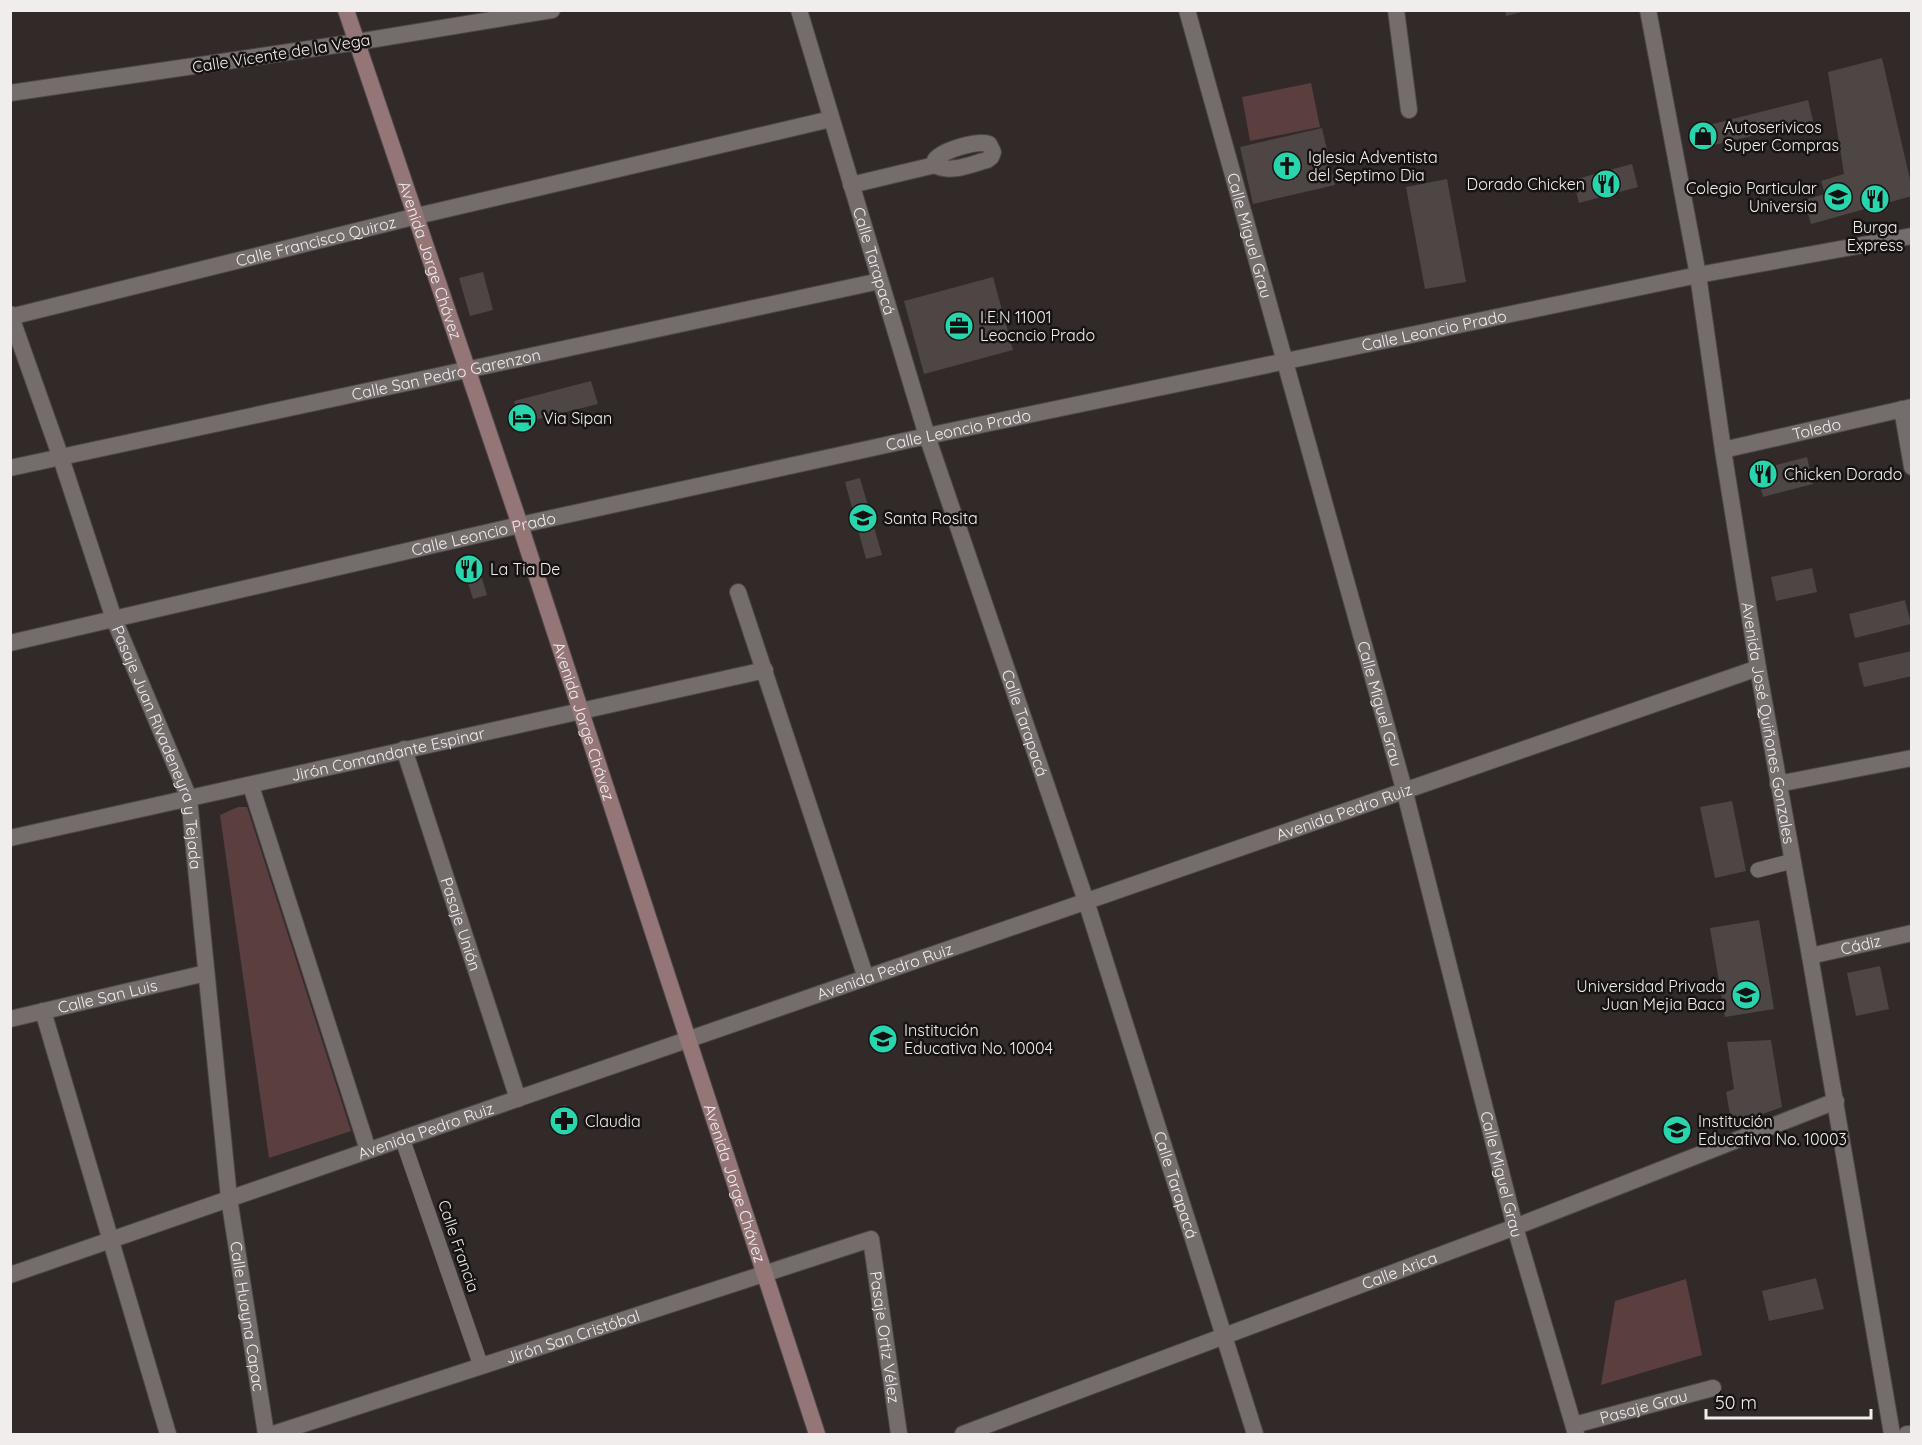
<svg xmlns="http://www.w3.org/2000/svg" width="1922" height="1445" font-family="Quicksand,sans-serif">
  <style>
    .green { fill: #5b3f3e }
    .building { fill: #4e4645 }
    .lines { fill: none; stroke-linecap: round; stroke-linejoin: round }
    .pedestrian-casing { stroke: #4d4747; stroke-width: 16 }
    .minor-casing { stroke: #4d4747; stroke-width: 18 }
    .tertiary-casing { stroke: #4d4747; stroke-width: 18 }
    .secondary-casing { stroke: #4d4747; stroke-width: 18 }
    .pedestrian { stroke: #756c6c; stroke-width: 15 }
    .minor { stroke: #756c6c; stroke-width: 16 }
    .tertiary { stroke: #756c6c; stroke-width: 16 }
    .secondary { stroke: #947676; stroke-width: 16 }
    .labels { text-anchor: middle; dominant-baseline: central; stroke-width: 5; stroke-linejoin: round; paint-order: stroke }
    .street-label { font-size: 16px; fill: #f2eded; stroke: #171313 }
    .poi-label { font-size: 16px; fill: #f2eded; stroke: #171313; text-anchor: start }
  </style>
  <rect width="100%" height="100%" fill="#312a29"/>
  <!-- green -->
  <path class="green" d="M1311,83L1320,127L1250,141L1242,97Z
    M238,807H247L351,1131L269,1158L220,815Z
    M1686,1279L1702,1355L1601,1385L1615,1301Z"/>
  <!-- building -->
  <path class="building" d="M1505,10H1525L1526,11L1506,16Z
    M1882,58L1912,188V196L1811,224L1804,200L1825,194L1821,181L1844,174L1828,72Z
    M1808,100L1813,121L1702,148L1697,128Z
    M1322,128L1335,185L1253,204L1240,147Z
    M1632,164L1638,187L1579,203L1573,180Z
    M1447,179L1466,282L1425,289L1406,187Z
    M483,272L493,310L470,316L459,278Z
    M993,277L1013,350L924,374L904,301Z
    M591,381L598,404L519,424L514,401Z
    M1807,457L1813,484L1763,497L1756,470Z
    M860,478L882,555L866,559L845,482Z
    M477,562L487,595L473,599L463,566Z
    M1812,568L1817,592L1776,601L1771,577Z
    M1905,600L1911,624L1855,638L1849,614Z
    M1912,651V676L1864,687L1858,663Z
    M1732,801L1746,871L1715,878L1700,807Z
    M1759,920L1774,1009L1725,1017L1710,928Z
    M1880,966L1889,1009L1856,1016L1847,973Z
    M1771,1040L1782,1107L1732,1125L1726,1092L1734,1089L1727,1042Z
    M566,1105L574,1133L563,1136L554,1108Z
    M1816,1278L1824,1309L1769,1321L1762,1291Z"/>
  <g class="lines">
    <!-- pedestrian casing -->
    <g class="pedestrian-casing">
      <path id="pedestrian" d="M1758,870L1793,861
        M402,1138L481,1366"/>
    </g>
    <!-- minor casing -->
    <g class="minor-casing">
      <g id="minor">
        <path id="s1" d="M799,10L927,436L1086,901L1255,1434"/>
        <path id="s2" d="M1187,10L1404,789L1515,1227L1576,1434"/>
        <path d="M1396,10L1409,110"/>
        <path d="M10,93L357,42"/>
        <path d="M851,185L935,165C950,174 971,164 987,160L991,157L993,152L989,144C977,140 943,150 935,160V165"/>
        <path id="s3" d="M10,314L61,458L114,619L189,798L229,1198L266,1434"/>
        <path id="s4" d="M10,317L417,216L831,119"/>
        <path d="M1902,409L1912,467"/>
        <path id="s5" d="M1723,450L1912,407"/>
        <path id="s6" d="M10,468L880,281"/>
        <path d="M738,592L866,978"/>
        <path id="s7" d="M10,643L520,525L927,436L1698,275"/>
        <path id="s8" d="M404,749L518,1099"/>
        <path d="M1778,784L1912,758"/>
        <path d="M251,786L368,1150"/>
        <path id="s9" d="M10,838L765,670"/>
        <path id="s10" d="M1810,956L1912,933"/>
        <path d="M43,1011L168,1434"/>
        <path id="s11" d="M10,1019L206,973"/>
        <path id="s12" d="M1574,1425L1713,1388"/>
        <path id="s13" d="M273,1434L871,1239L899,1434"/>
        <path id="s14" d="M963,1434L1515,1227L1836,1101"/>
        <path d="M1907,1434H1912"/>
      </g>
    </g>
    <!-- tertiary casing -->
    <g class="tertiary-casing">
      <g id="tertiary">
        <path id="s15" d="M1648,10L1698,275L1723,450L1758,668L1810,956L1892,1434"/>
        <path d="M357,42L552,10"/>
        <path d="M1698,275L1912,236"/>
        <path id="s16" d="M10,1275L1758,668"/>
      </g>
    </g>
    <!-- secondary casing -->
    <g class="secondary-casing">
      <g id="secondary">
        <path id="s17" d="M346,10L520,525L817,1434"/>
      </g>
    </g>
    <!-- pedestrian -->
    <use href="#pedestrian" class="pedestrian"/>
    <!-- minor -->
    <use href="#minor" class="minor"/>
    <!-- tertiary -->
    <use href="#tertiary" class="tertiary"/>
    <!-- secondary -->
    <use href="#secondary" class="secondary"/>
  </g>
  <!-- icons -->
  <defs>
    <g id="shop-disc" transform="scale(1.5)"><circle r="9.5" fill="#29d5ac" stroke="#171313"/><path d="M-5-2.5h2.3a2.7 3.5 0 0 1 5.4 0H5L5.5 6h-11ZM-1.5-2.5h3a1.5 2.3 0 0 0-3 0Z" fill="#111"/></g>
    <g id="church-disc" transform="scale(1.5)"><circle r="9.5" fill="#29d5ac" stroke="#171313"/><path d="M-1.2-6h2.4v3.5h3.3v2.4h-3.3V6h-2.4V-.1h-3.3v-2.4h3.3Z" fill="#111"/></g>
    <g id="restaurant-disc" transform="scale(1.5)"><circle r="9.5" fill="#29d5ac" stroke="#171313"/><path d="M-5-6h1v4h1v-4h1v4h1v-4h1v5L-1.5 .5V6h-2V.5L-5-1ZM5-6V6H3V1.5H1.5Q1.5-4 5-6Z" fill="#111"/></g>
    <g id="university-disc" transform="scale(1.5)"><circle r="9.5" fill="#29d5ac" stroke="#171313"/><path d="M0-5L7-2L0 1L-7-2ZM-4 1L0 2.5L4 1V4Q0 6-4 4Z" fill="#111"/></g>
    <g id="office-disc" transform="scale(1.5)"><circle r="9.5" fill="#29d5ac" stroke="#171313"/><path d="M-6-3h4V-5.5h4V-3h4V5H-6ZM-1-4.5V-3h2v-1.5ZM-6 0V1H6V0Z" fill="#111"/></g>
    <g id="hotel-disc" transform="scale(1.5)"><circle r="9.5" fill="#29d5ac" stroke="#171313"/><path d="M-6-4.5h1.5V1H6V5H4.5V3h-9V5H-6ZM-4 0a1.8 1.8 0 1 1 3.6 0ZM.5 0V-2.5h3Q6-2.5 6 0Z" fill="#111"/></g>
    <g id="school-disc" transform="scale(1.5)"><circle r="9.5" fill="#29d5ac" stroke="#171313"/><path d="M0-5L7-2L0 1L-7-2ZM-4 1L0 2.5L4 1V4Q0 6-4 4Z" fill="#111"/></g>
    <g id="pharmacy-disc" transform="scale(1.5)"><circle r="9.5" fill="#29d5ac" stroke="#171313"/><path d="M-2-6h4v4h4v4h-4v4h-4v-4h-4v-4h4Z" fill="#111"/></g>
  </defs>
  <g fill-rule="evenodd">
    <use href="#shop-disc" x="1703" y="136"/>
    <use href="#church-disc" x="1287" y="166"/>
    <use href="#restaurant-disc" x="1606" y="184"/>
    <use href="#university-disc" x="1838" y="197"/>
    <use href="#restaurant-disc" x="1875" y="199"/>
    <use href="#office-disc" x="959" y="326"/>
    <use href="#hotel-disc" x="522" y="418"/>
    <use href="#restaurant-disc" x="1763" y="474"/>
    <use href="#school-disc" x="863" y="518"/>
    <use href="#restaurant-disc" x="469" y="569"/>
    <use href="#university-disc" x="1746" y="995"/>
    <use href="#school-disc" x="883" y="1039"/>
    <use href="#pharmacy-disc" x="564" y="1121"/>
    <use href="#school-disc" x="1677" y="1130"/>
  </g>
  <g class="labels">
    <!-- street labels -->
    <g class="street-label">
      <text transform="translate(281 53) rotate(-9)">Calle Vicente de la Vega</text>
      <text stroke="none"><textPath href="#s2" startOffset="234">Calle Miguel Grau</textPath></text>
      <text stroke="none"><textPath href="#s4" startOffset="315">Calle Francisco Quiroz</textPath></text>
      <text stroke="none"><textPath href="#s17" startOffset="264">Avenida Jorge Chávez</textPath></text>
      <text stroke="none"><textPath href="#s1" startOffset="262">Calle Tarapacá</textPath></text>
      <text stroke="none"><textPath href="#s7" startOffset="1458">Calle Leoncio Prado</textPath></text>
      <text stroke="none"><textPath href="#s6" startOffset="446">Calle San Pedro Garenzon</textPath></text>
      <text stroke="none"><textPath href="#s5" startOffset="96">Toledo</textPath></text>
      <text stroke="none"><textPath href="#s7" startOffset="972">Calle Leoncio Prado</textPath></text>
      <text stroke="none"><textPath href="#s7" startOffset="486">Calle Leoncio Prado</textPath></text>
      <text stroke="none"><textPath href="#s2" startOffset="720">Calle Miguel Grau</textPath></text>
      <text stroke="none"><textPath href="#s17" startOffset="750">Avenida Jorge Chávez</textPath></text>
      <text stroke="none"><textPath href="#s1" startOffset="748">Calle Tarapacá</textPath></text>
      <text stroke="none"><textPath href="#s15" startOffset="723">Avenida José Quiñones Gonzales</textPath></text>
      <text stroke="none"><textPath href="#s3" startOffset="459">Pasaje Juan Rivadeneyra y Tejada</textPath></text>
      <text stroke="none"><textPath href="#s9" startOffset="387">Jirón Comandante Espinar</textPath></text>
      <text stroke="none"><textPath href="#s16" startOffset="1412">Avenida Pedro Ruiz</textPath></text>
      <text stroke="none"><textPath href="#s8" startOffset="184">Pasaje Unión</textPath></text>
      <text stroke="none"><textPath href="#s10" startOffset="52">Cádiz</textPath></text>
      <text stroke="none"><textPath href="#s16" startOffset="926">Avenida Pedro Ruiz</textPath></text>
      <text stroke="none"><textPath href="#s11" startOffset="100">Calle San Luis</textPath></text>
      <text stroke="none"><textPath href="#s16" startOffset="440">Avenida Pedro Ruiz</textPath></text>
      <text stroke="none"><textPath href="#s2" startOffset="1206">Calle Miguel Grau</textPath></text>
      <text stroke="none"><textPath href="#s17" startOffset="1236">Avenida Jorge Chávez</textPath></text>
      <text stroke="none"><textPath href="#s1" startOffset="1234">Calle Tarapacá</textPath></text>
      <text transform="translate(459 1246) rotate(71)">Calle Francia</text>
      <text stroke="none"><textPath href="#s14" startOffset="466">Calle Arica</textPath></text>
      <text stroke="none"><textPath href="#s3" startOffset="1038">Calle Huayna Capac</textPath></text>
      <text stroke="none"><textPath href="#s13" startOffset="315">Jirón San Cristóbal</textPath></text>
      <text stroke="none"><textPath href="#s13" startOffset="728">Pasaje Ortiz Vélez</textPath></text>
      <text stroke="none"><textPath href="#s12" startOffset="72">Pasaje Grau</textPath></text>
    </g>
    <!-- poi labels -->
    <g class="poi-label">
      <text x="1724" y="127">Autoserivicos<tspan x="1724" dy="18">Super Compras</tspan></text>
      <text x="1308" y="157">Iglesia Adventista<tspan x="1308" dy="18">del Septimo Dia</tspan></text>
      <text x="1585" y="184" text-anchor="end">Dorado Chicken</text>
      <text x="1817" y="188" text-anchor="end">Colegio Particular<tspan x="1817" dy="18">Universia</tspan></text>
      <text x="1875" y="227" text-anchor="middle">Burga<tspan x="1875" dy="18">Express</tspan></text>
      <text x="980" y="317">I.E.N 11001<tspan x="980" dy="18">Leocncio Prado</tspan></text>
      <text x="543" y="418">Via Sipan</text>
      <text x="1784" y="474">Chicken Dorado</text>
      <text x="884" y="518">Santa Rosita</text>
      <text x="490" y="569">La Tia De</text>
      <text x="1725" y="986" text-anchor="end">Universidad Privada<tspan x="1725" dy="18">Juan Mejia Baca</tspan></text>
      <text x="904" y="1030">Institución<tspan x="904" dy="18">Educativa No. 10004</tspan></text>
      <text x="585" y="1121">Claudia</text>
      <text x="1698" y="1121">Institución<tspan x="1698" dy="18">Educativa No. 10003</tspan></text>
    </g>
  </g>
  <!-- border -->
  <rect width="1922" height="1445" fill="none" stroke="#f2eded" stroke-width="24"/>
  <!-- scale -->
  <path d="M1706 1409v9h165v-9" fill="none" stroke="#f2eded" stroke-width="3"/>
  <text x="1715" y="1409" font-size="18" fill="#f2eded" stroke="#171313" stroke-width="4.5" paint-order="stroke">50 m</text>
</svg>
